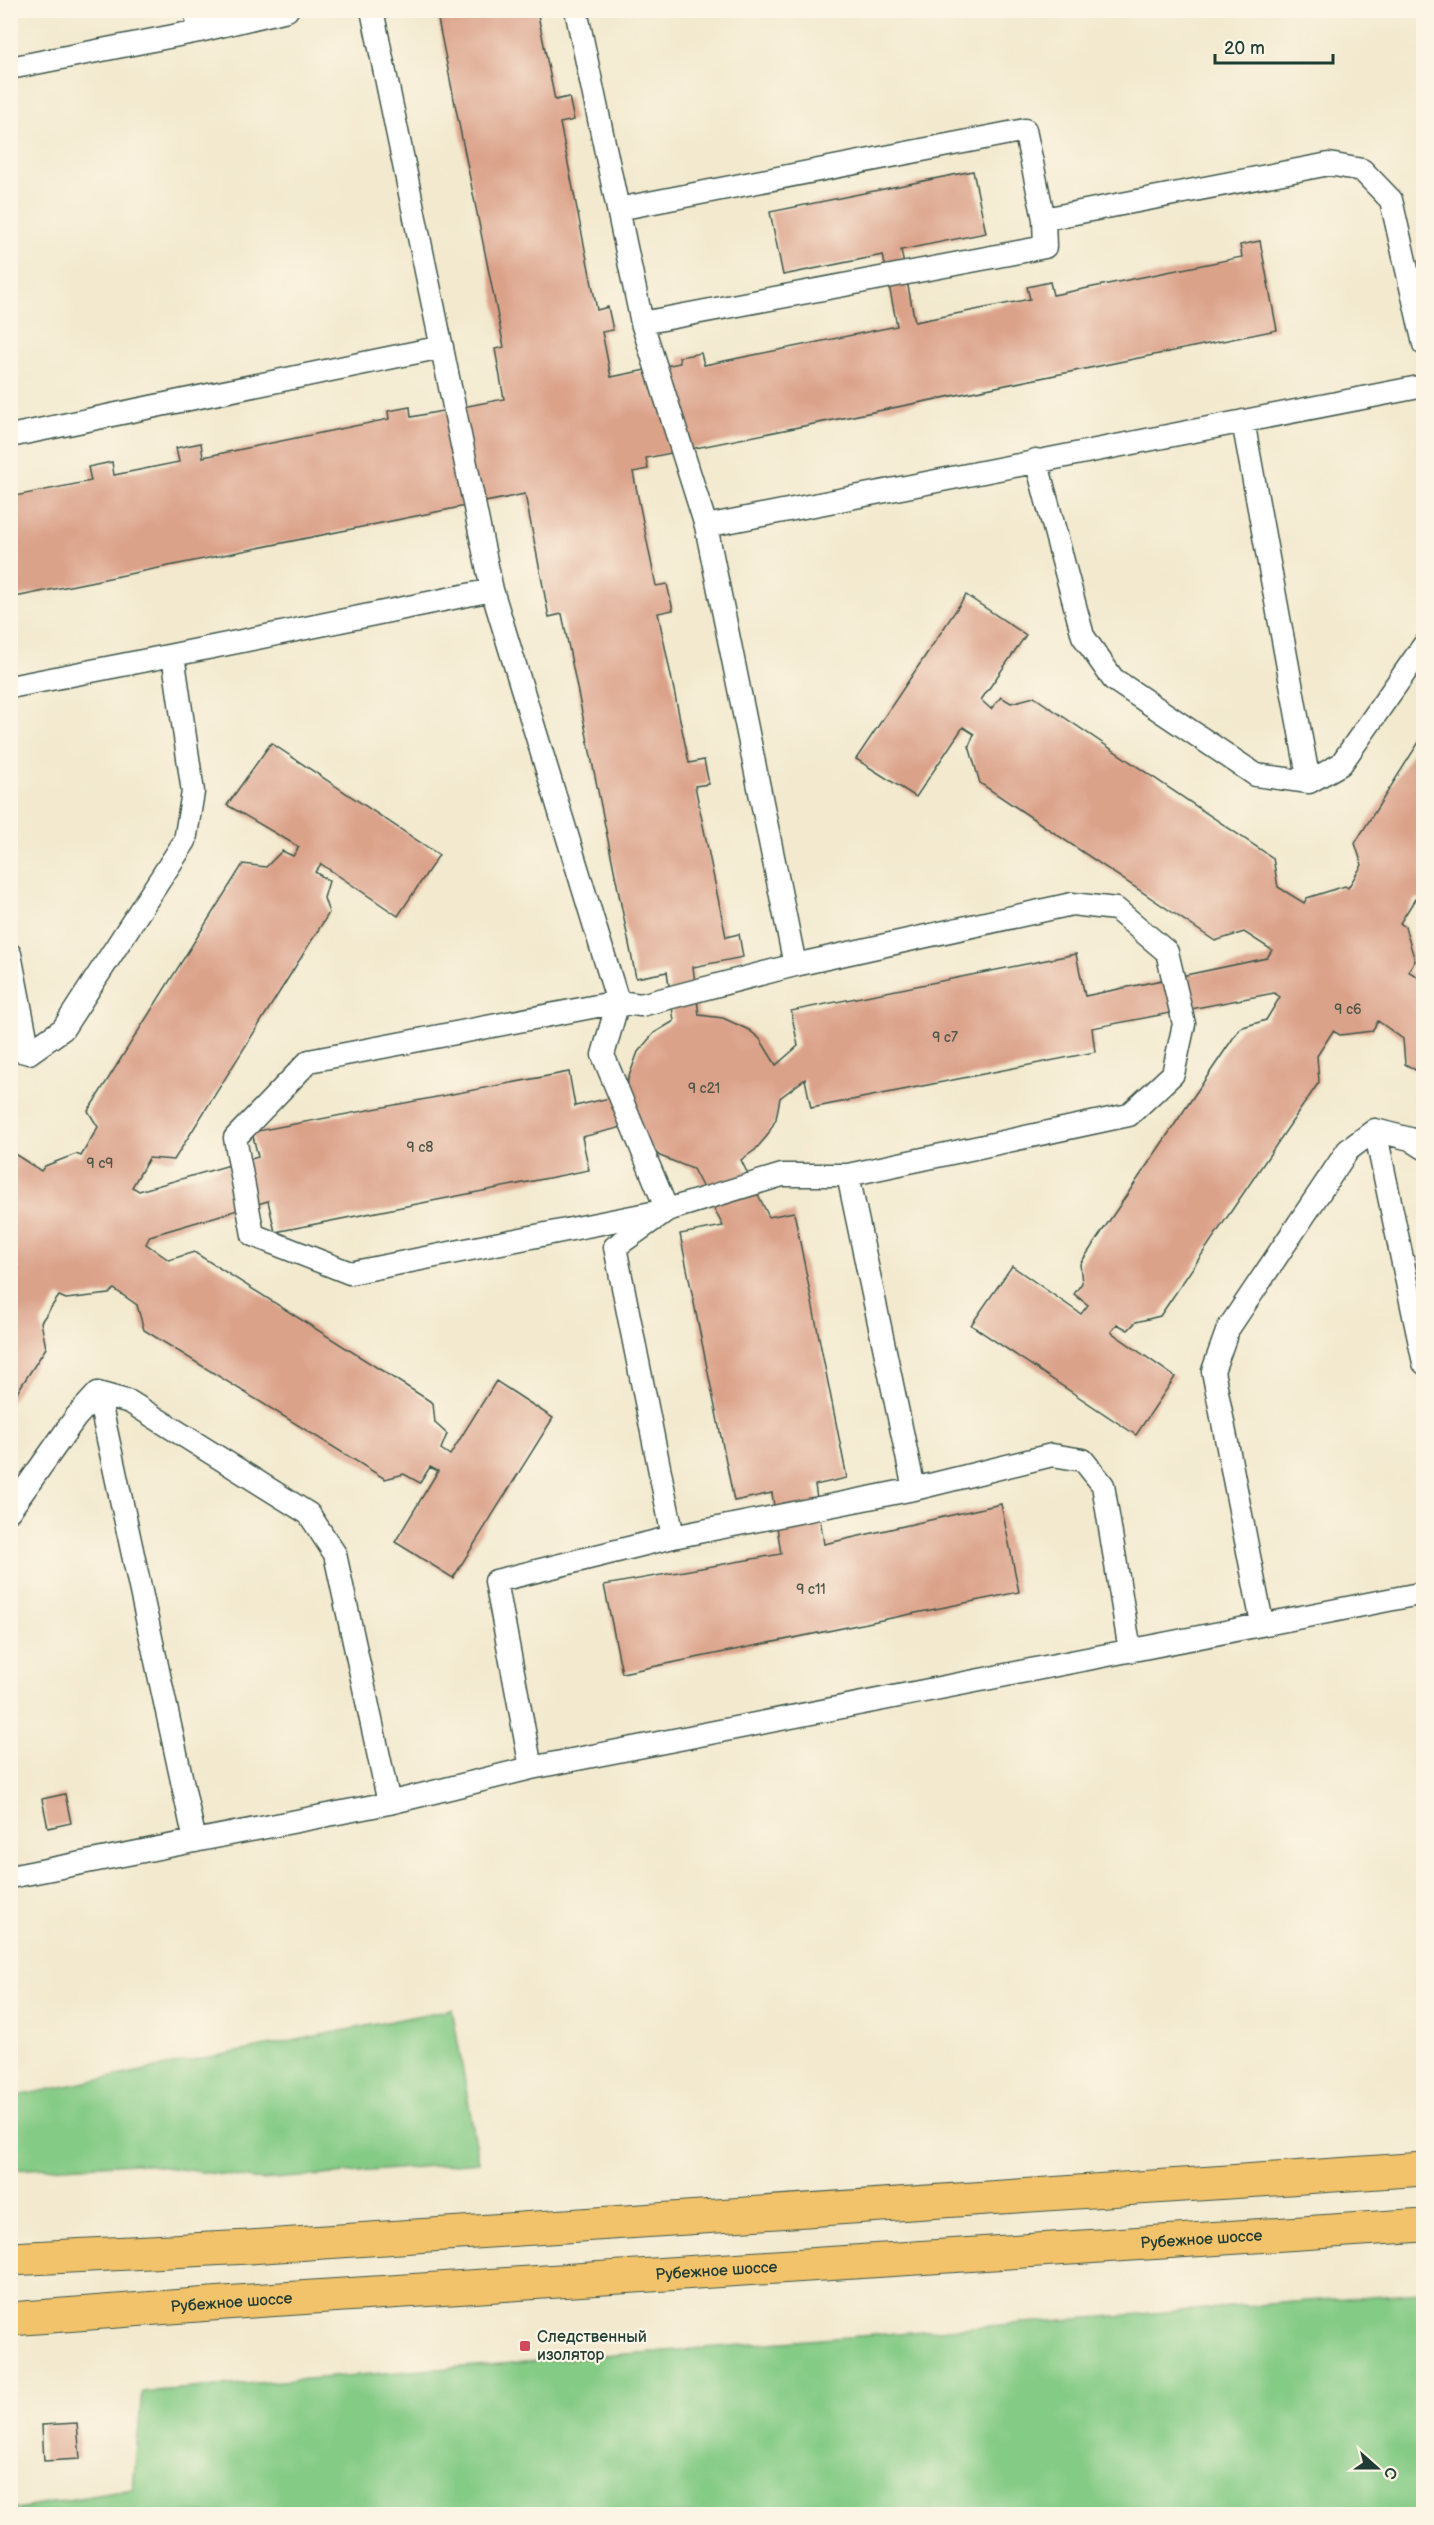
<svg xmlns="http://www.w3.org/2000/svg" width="1434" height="2525" font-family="'Balsamiq Sans',sans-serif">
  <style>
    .green { fill: #84cb85; stroke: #52845c; stroke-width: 1.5 }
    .building { fill: #dba28a }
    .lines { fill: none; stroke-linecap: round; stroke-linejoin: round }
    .service-casing { stroke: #3f574b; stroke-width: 25 }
    .primary-casing { stroke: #3f574b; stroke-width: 35 }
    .service { stroke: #fff; stroke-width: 22 }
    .primary { stroke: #f2c36a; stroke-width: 33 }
    .poi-dot { fill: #d1495b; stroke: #fcf5e5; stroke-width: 2 }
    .labels { text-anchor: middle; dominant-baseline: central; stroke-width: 4.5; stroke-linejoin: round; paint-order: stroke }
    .number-label { font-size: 14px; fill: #4e564a }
    .street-label { font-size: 16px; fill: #1f3d34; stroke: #fcf5e5 }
    .poi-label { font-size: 16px; fill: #1f3d34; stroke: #fcf5e5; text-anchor: start }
  </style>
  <rect width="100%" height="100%" fill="#fcf5e5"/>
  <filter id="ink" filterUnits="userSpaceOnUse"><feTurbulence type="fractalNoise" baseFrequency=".0167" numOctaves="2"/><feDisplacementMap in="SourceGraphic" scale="12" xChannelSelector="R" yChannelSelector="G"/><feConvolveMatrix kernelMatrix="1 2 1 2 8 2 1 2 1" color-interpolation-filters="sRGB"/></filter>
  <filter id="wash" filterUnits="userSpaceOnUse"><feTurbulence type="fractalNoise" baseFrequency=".008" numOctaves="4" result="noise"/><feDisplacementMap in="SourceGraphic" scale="24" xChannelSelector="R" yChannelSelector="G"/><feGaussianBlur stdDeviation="1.35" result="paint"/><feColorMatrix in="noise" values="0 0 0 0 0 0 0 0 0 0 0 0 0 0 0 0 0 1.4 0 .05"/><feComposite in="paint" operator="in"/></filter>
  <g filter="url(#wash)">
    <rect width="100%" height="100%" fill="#f2e9ce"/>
    <!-- green -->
    <path class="green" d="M452,2009L479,2162L262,2180L135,2163L11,2170V2097Z
      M1423,2292V2514H11V2510L133,2489L142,2392Z"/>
    <g id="blocks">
      <!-- building -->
      <path class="building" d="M436,10H537L555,100L569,97L574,120L560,123L597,310L608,307L613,330L602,332L611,377L680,363L679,357L701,353L704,365L897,326L883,255L783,275L770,212L973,171L986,233L901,250L915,322L1030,299L1027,287L1050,282L1053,295L1242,257L1240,245L1260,241L1277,330L646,458L648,469L633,472L656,586L667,584L673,610L658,613L689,763L704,760L709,784L695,786L726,937L739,934L743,957L693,967L699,1015L723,1018L749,1030L760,1039L776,1065L798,1046L791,1011L1076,954L1085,996L1267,958L1272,950L1244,932L1215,941L980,783L969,746L974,734L963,727L916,797L856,759L966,595L1026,635L981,700L991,709L1001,697L1011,703L1034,697L1273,858L1278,887L1304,903L1307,898L1345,886L1348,888L1362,865L1355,843L1424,734V898L1415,899L1400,923L1405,927L1415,961L1408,971L1424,981V1075L1405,1064L1403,1039L1378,1021L1372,1031L1340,1035L1333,1031L1317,1056L1319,1082L1160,1316L1136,1322L1128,1330L1117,1324L1111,1332L1175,1377L1136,1435L971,1325L1012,1266L1081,1314L1088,1305L1074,1294L1082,1283L1080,1264L1240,1028L1266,1020L1280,997L1274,993L1092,1028L1095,1052L811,1108L805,1079L780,1098L776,1119L767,1136L755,1150L741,1160L769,1217L794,1212L847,1478L815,1485L824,1544L1001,1504L1019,1592L622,1673L604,1585L781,1554L772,1493L734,1501L680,1234L723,1226L693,1169L660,1156L649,1147L634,1124L582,1137L589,1170L275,1232L268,1201L150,1236L146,1244L169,1260L194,1252L433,1403L435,1423L447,1434L441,1449L450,1455L496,1381L553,1418L453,1578L395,1542L438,1471L430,1467L420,1483L404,1474L385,1479L144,1330L137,1305L114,1289L109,1294L66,1299L59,1296L41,1322L46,1348L10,1403V1281L19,1268L14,1265L10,1251V1151L41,1171L45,1166L76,1154L81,1156L98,1127L88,1111L243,864L266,867L282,851L293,856L299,847L227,805L271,743L439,855L398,916L321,864L315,872L329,881L324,898L329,913L174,1160L149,1158L132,1187L139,1191L258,1157L252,1132L569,1072L575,1106L627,1094L628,1079L638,1052L654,1033L674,1021L667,972L636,978L562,614L549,617L525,494L10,598V497L91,481L88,467L112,462L114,475L179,462L176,448L201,443L203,457L389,419L388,411L410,407L411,417L504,399L495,349L504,347Z
        M65,1794L71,1823L48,1828L42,1799Z
        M77,2423L80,2459L44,2461L42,2425Z"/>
    </g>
  </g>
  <g filter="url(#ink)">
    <use href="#blocks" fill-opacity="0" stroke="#3f574b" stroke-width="1.5"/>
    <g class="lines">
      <!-- service casing -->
      <g class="service-casing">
        <path id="service" d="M372,10L492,590L618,1002L603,1055L667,1210L615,1247L673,1537L914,1489L1052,1455L1083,1460L1103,1485L1130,1651
          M576,10L642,323L706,526
          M199,31L287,10
          M10,68L199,31L195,10
          M618,209L1025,130L1044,219L1045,247L642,323
          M1044,219L1329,164L1362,170L1391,200L1424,344
          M1243,421L1309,782
          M10,436L442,347
          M1036,460L1083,636L1113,679L1256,775L1309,782L1341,764L1424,645
          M173,655L492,590
          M10,687L173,655L193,792L185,841L63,1029L29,1053L10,1048
          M1072,904L1116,909L1167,952L1184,1024L1173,1074L1129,1115L848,1175H782L667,1210L350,1273L253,1235L235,1138L309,1061L618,1002L641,1005L795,965Z
          M10,954L29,1053
          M795,965L706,526L1424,386
          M1375,1130L1424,1363
          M848,1175L914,1489
          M98,1393L195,1841
          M10,1510L76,1417L98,1393L130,1402L309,1514L335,1554L389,1803
          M1262,1623L1213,1371L1228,1329L1348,1150L1375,1130L1410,1139L1424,1148
          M531,1768L496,1581L673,1537
          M10,1877L389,1803L531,1768L1424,1593"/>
      </g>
      <!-- primary casing -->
      <g class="primary-casing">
        <g id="primary">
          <path d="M10,2259L249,2247L1424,2169"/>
          <path id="s1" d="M10,2319L251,2301L1424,2225"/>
        </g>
      </g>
      <!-- service -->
      <use href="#service" class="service"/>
      <!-- primary -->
      <use href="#primary" class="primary"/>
    </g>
  </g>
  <!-- markers -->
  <rect class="poi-dot" x="519" y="2340" width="12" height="12" rx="3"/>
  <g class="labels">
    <!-- number labels -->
    <g class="number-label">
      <text x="1348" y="1009">9 с6</text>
      <text x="945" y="1037">9 с7</text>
      <text x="704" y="1088">9 с21</text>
      <text x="420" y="1147">9 с8</text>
      <text x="100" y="1163">9 с9</text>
      <text x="811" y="1589">9 с11</text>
    </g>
    <!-- street labels -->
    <g class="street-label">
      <text stroke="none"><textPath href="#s1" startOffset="1194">Рубежное шоссе</textPath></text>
      <text stroke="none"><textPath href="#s1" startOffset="708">Рубежное шоссе</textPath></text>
      <text stroke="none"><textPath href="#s1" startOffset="222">Рубежное шоссе</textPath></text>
    </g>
    <!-- poi labels -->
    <g class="poi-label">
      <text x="537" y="2337">Следственный<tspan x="537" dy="18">изолятор</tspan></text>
    </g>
  </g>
  <!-- margin -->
  <rect width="1434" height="2525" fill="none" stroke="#fcf5e5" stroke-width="36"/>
  <!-- north arrow -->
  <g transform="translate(1377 2468) rotate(111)" stroke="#fcf5e5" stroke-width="4.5" paint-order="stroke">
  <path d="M0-4.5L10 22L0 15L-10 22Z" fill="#1f3d34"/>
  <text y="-9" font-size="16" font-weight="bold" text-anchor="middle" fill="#1f3d34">С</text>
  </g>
  <!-- scale -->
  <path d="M1215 54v9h118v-9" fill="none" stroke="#1f3d34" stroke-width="3"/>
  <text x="1224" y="54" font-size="18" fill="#1f3d34" stroke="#fcf5e5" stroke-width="4.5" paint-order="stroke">20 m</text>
</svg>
